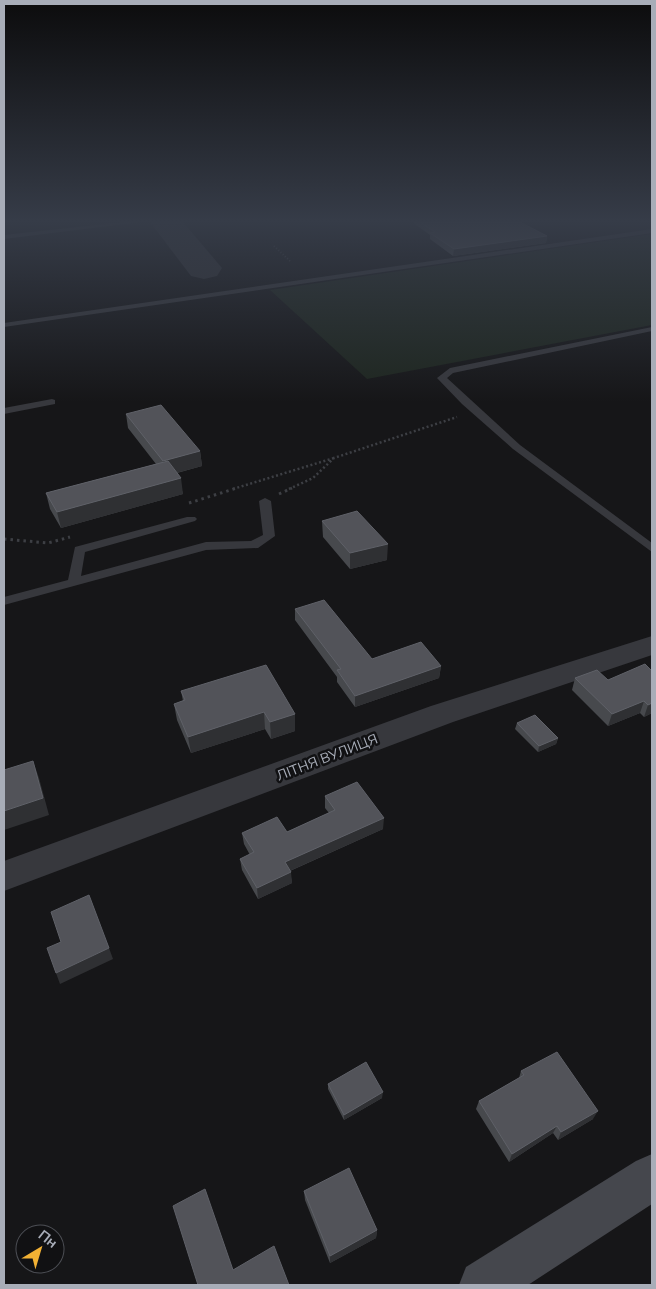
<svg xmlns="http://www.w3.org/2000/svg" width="656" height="1289" font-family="Mulish,sans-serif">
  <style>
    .green { fill: #1e261f }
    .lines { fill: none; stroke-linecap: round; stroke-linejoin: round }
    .taxiway { fill: #303135; fill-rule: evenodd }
    .path-far2 { stroke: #3d3f44; stroke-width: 2; stroke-dasharray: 1 2; stroke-linecap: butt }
    .path-far1 { stroke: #3d3f44; stroke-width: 2.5; stroke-dasharray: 2 2.5; stroke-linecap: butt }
    .path { stroke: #3d3f44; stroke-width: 3; stroke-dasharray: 2.5 4; stroke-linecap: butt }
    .lane { fill: #37383d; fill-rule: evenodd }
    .street { fill: #37383d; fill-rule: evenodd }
    .secondary { fill: #45474d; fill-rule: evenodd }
    .wall { fill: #47494d }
    .shaded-wall { fill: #2f3033 }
    .building { fill: #525359; stroke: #5f6168 }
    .labels { text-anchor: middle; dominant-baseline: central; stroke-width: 5; stroke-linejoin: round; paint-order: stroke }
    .street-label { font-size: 14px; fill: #a8adb8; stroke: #111113 }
  </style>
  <rect width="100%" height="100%" fill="#161618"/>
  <!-- green -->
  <path class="green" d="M652,234V325L367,379L270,290Z"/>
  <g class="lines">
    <!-- taxiway -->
    <path class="taxiway" d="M150,222H183L222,268L217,276L204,279L191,276Z"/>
    <!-- path-far2 -->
    <path class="path-far2" d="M274,246L290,261"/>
    <!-- path-far1 -->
    <path class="path-far1" d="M233,489L334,458
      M289,489L313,478L334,458L457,417"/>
    <!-- path -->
    <path class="path" d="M279,494L292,488
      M189,503L237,488
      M4,539L48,543L70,537"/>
    <!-- lane -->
    <path class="lane" d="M123,222H141L4,239V235Z
      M652,229V233L4,327V323Z
      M652,327V331L453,373L447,378L520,445L652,543V552L513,449L462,404L437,378L450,368Z
      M52,399L55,400V404L4,414V408Z
      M265,498L271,501L275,536L258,548L206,550L4,605V597L68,580L75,547L187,517H195L197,519L195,521L85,552L81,576L206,542L251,541L263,535L259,501Z"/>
    <!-- street -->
    <path class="street" d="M652,636V655L453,722L4,891V861L431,706Z"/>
    <!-- secondary -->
    <path class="secondary" d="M652,1154V1204L528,1285H459L466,1267L636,1161Z"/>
  </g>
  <!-- wall -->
  <path class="wall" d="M412,222H520L547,236L546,243L453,256L430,239V235Z
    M126,414L200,451L202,466L177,473L183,494L61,528L50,509L46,493L156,464L128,428Z
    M322,521L387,560L350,569L323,537Z
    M295,609L372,659L441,666L439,678L355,707L337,682V677L295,620Z
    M652,671V713L644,717L640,713L608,726L572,690L575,678L608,680Z
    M181,691L295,714V731L271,739L265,729L191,753L177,720L174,704L183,701Z
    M517,723L558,738L556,744L538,752L515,729Z
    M325,796L383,829L290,871L292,883L258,899L242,870L240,859L250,855L244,844L242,833L287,832L329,813L325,808Z
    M521,1071L593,1119L558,1140L553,1133L509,1162L476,1109L479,1101L519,1078Z
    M328,1084L382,1098L344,1120L328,1089Z
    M304,1191L377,1230L376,1238L330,1263L305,1200Z"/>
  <!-- shaded-wall -->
  <path class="shaded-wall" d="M547,236L546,243L453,256L454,249Z
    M200,451L202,466L165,476L163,461Z
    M181,478L183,494L61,528L57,512Z
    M388,544L387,560L350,569V553Z
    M441,666L439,678L355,707V696Z
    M644,701L640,713L608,726L612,714Z
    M652,703V713L644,717L648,705Z
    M264,712L265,729L191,753L188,737Z
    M295,714V731L271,739L270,722Z
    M558,738L556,744L538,752L539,746Z
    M33,761L39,778L49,815L4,830V811Z
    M384,818L383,829L285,873V862Z
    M291,872L292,883L258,899L257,888Z
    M109,948L113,959L60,984L56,973Z
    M383,1092L382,1098L344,1120V1115Z
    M598,1111L593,1119L558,1140L561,1132Z
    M557,1126L553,1133L509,1162L512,1154Z
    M377,1230L376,1238L330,1263V1256Z"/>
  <!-- building -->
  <path class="building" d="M420,222H520L547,236L454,249L430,233L435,232Z
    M161,405L200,451L163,461L126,414Z
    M168,461L181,478L57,512L46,493Z
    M357,511L388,544L350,553L322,521Z
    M324,600L372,659L421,642L441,666L355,696L337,670L341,669L295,609Z
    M645,664L652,671V703L648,705L644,701L612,714L575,678L597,670L608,680Z
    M266,665L295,714L270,722L264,712L188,737L174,704L185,700L181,691Z
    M535,715L558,738L539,746L517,723Z
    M33,761L43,798L4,811V770Z
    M357,782L384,818L285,862L291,872L257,888L240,859L254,852L242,833L277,817L287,832L335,810L325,796Z
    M89,895L109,948L56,973L47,948L61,942L51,912Z
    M557,1052L598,1111L561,1132L557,1126L512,1154L479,1101L524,1075L521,1071Z
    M366,1062L383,1092L344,1115L328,1084Z
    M349,1168L377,1230L330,1256L304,1191Z
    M205,1189L233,1270L274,1246L289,1285H198L173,1206Z"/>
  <!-- sky -->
  <linearGradient id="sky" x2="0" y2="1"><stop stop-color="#0c0c0d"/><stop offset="0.55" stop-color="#363c48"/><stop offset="1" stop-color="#363c48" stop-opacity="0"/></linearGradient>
  <rect width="656" height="402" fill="url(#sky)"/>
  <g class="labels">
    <!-- street labels -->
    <g class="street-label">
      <text transform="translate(327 757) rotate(-21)">ЛІТНЯ ВУЛИЦЯ</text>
    </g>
  </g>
  <!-- border -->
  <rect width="656" height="1289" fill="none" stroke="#a8adb8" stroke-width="10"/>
  <!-- north arrow -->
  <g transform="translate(40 1249) rotate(38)"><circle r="24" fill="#111113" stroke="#4d4f55"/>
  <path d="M0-4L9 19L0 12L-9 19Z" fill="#f2b134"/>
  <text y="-8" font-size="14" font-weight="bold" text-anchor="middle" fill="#a8adb8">Пн</text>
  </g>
</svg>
